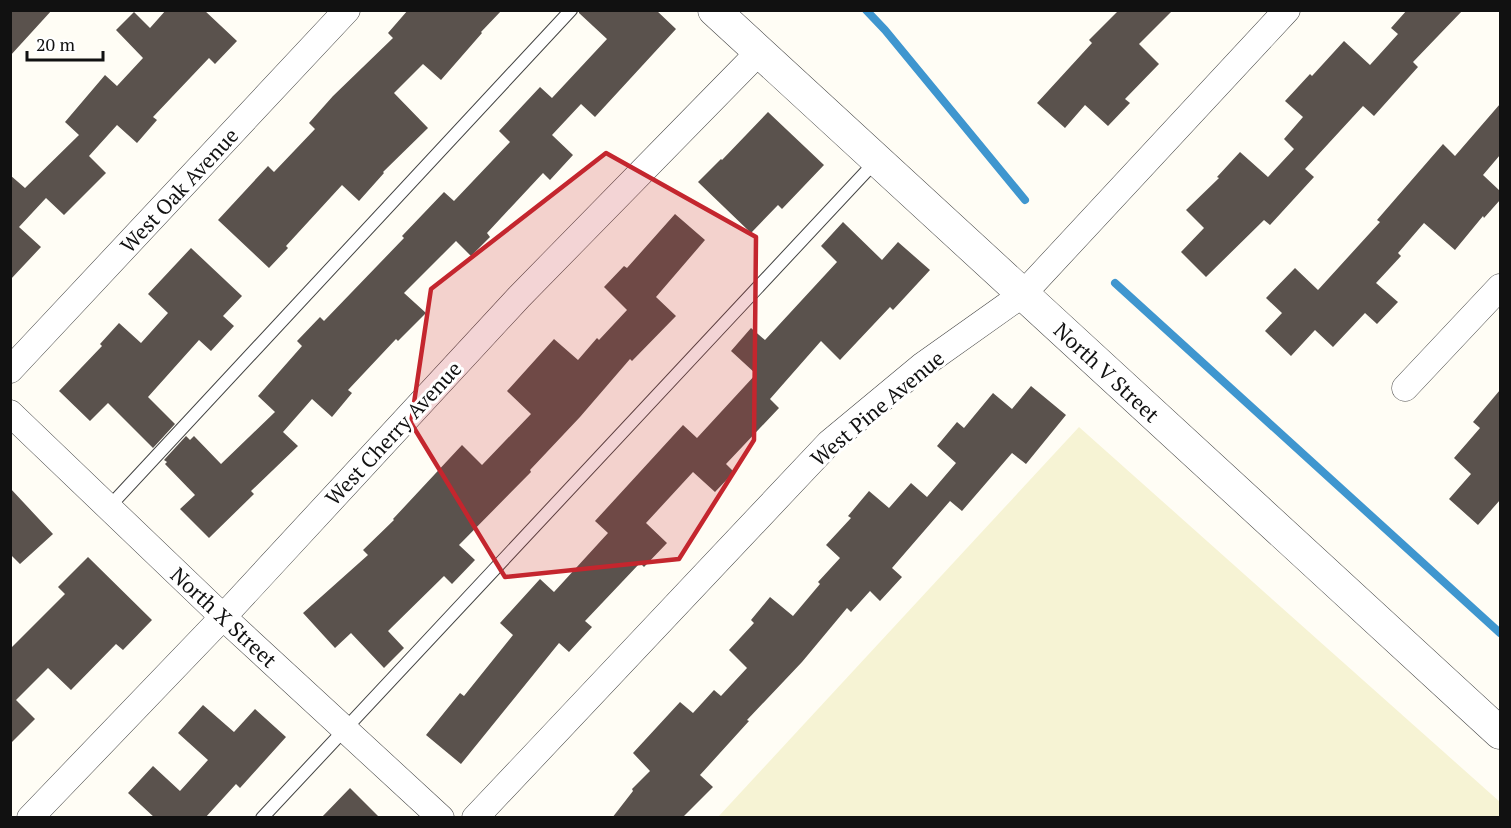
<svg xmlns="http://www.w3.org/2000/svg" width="1511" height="828" font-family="'PT Serif',serif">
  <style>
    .farmland { fill: #f6f3d4 }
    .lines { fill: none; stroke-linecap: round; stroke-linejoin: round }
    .stream { stroke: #3f96cf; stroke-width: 8 }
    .building { fill: #5a524d }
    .service-casing { stroke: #444; stroke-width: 14 }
    .minor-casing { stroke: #444; stroke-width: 27 }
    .tertiary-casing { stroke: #444; stroke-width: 33 }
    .service { stroke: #fff; stroke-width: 12 }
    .minor { stroke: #fff; stroke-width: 26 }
    .tertiary { stroke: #fff; stroke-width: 32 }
    .marked { fill: #c4262e; fill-opacity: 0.2; stroke: #c4262e; stroke-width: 4.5; stroke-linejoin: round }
    .labels { text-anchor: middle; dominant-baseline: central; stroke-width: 6; stroke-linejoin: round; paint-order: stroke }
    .street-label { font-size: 21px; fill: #111; stroke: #fff }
  </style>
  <rect width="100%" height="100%" fill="#fffdf5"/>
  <!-- farmland -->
  <path class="farmland" d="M1079,427L1500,802V817H718Z"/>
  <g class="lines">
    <!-- stream -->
    <path class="stream" d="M866,10L885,30L1025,200
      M1115,283L1500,633"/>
  </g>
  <!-- building -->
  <path class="building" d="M10,10H52L10,56Z
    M166,10H204L237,41L215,64L209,58L153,117L157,120L137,143L117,125L89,156L106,173L64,215L46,198L19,227L41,247L10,280V175L25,188L79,135L65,122L105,75L117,86L143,58L116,30L134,12L150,28Z
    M408,10H502L481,32L482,33L441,80L423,64L394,93L428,128L383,172L384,173L359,201L342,185L286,246L288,248L269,268L218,220L268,166L274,172L315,129L309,123L333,96L393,38L388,33Z
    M579,10H656L676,29L595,117L581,104L552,135L573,155L550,180L543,173L487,233L490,237L471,256L456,241L404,293L426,313L398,341L396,339L348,390L352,393L332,417L312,399L283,432L298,446L251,491L254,494L209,538L180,509L195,495L165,464L167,462L164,460L186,436L190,440L194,436L221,464L275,412L258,396L302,346L297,341L320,317L324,321L404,238L402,236L444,192L454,201L510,142L499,131L540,87L552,98L607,39L579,13Z
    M1119,10H1173L1139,44L1159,64L1125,99L1130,103L1108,126L1085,105L1065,128L1037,103L1092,43L1089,40Z
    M1407,10H1463L1413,62L1418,67L1374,116L1363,106L1305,169L1314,177L1270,225L1264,220L1206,277L1181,252L1204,228L1186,210L1219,178L1217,177L1240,152L1268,177L1294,149L1284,139L1303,117L1285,101L1310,74L1312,76L1344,41L1370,65L1398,34L1391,28Z
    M1500,104V155L1483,175L1500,191V200L1484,218L1483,216L1455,250L1424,223L1398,253L1401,256L1376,283L1398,302L1377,324L1365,313L1333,347L1315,330L1291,356L1265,331L1282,313L1266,298L1295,268L1318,290L1380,222L1377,220L1443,144L1455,156Z
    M768,112L824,165L782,209L778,205L751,233L698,182L721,159L722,160Z
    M675,214L705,240L656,297L676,316L632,361L630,359L580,417L530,470L531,472L459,545L475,560L452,584L444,576L388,631L404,648L384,668L351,633L335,648L303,613L368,555L363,550L394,520L393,519L462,445L482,465L531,414L507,391L554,339L578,360L597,338L599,340L627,310L604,287L624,266L627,268Z
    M843,222L882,260L898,242L930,270L893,310L890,307L840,360L821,341L770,399L779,408L726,464L734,472L715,492L693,472L646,523L667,543L644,567L640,563L585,621L592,627L569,652L559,643L461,764L426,735L460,693L464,696L513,635L500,623L540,579L554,592L608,533L595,521L683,425L697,438L756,374L731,351L751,328L765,340L837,262L821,246Z
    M191,248L242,296L223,316L234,326L211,351L199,340L148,397L175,424L153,448L108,403L90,421L59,391L102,346L100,344L119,323L141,343L168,313L148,294Z
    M1031,386L1066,415L1026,464L1012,453L962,511L950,501L892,568L902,577L880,601L870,591L851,612L847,608L802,662L747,720L749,721L700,775L713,787L682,818H612L633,791L632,789L650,771L633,753L680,702L693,713L714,690L721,696L747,668L729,650L754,623L751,620L770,597L793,616L820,584L818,582L840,558L826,545L851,518L848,516L869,491L889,508L911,483L927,497L956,463L937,446L957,422L964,428L993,393L1012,409Z
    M1500,390V500L1478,525L1449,499L1471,474L1454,458L1480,428L1473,422Z
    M10,488L53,534L20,564L10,554Z
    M88,557L152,620L123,650L116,644L71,690L48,668L16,700L35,719L10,744V649L65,594L58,587Z
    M203,705L234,732L255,709L286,737L240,788L236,784L205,818H155L128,793L153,766L180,791L208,760L178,733Z
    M350,788L380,818H321Z"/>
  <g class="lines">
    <!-- service casing -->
    <g class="service-casing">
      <path id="service" d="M108,508L571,10
        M262,818L876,161"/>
    </g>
    <!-- minor casing -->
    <g class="minor-casing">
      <path id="minor" d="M10,370L347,10
        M1405,388L1500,287
        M10,413L223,617L441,818
        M30,818L223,617L519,297L759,52
        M475,818L829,443L923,365L1023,294L1287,10"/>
    </g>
    <!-- tertiary casing -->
    <g class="tertiary-casing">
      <path id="tertiary" d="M714,10L1500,733"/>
    </g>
    <!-- service -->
    <use href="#service" class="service"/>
    <!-- minor -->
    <use href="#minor" class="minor"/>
    <!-- tertiary -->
    <use href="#tertiary" class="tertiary"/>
  </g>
  <!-- marked area -->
  <path class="marked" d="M606,153L756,237L754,440L679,559L505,577L411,423L431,289Z"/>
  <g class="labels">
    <!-- street labels -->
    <g class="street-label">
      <text transform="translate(179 190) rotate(-47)">West Oak Avenue</text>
      <text transform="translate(1107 372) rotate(43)">North V Street</text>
      <text transform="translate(877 408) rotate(-40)">West Pine Avenue</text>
      <text transform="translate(393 433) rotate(-47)">West Cherry Avenue</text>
      <text transform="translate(224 617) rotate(43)">North X Street</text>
    </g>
  </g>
  <!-- border -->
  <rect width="1511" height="828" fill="none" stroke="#111111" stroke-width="24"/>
  <!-- scale -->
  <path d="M27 51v9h76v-9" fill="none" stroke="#111111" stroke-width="3"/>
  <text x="36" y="51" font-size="18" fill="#111111" stroke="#ffffff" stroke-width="4.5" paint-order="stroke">20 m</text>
</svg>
